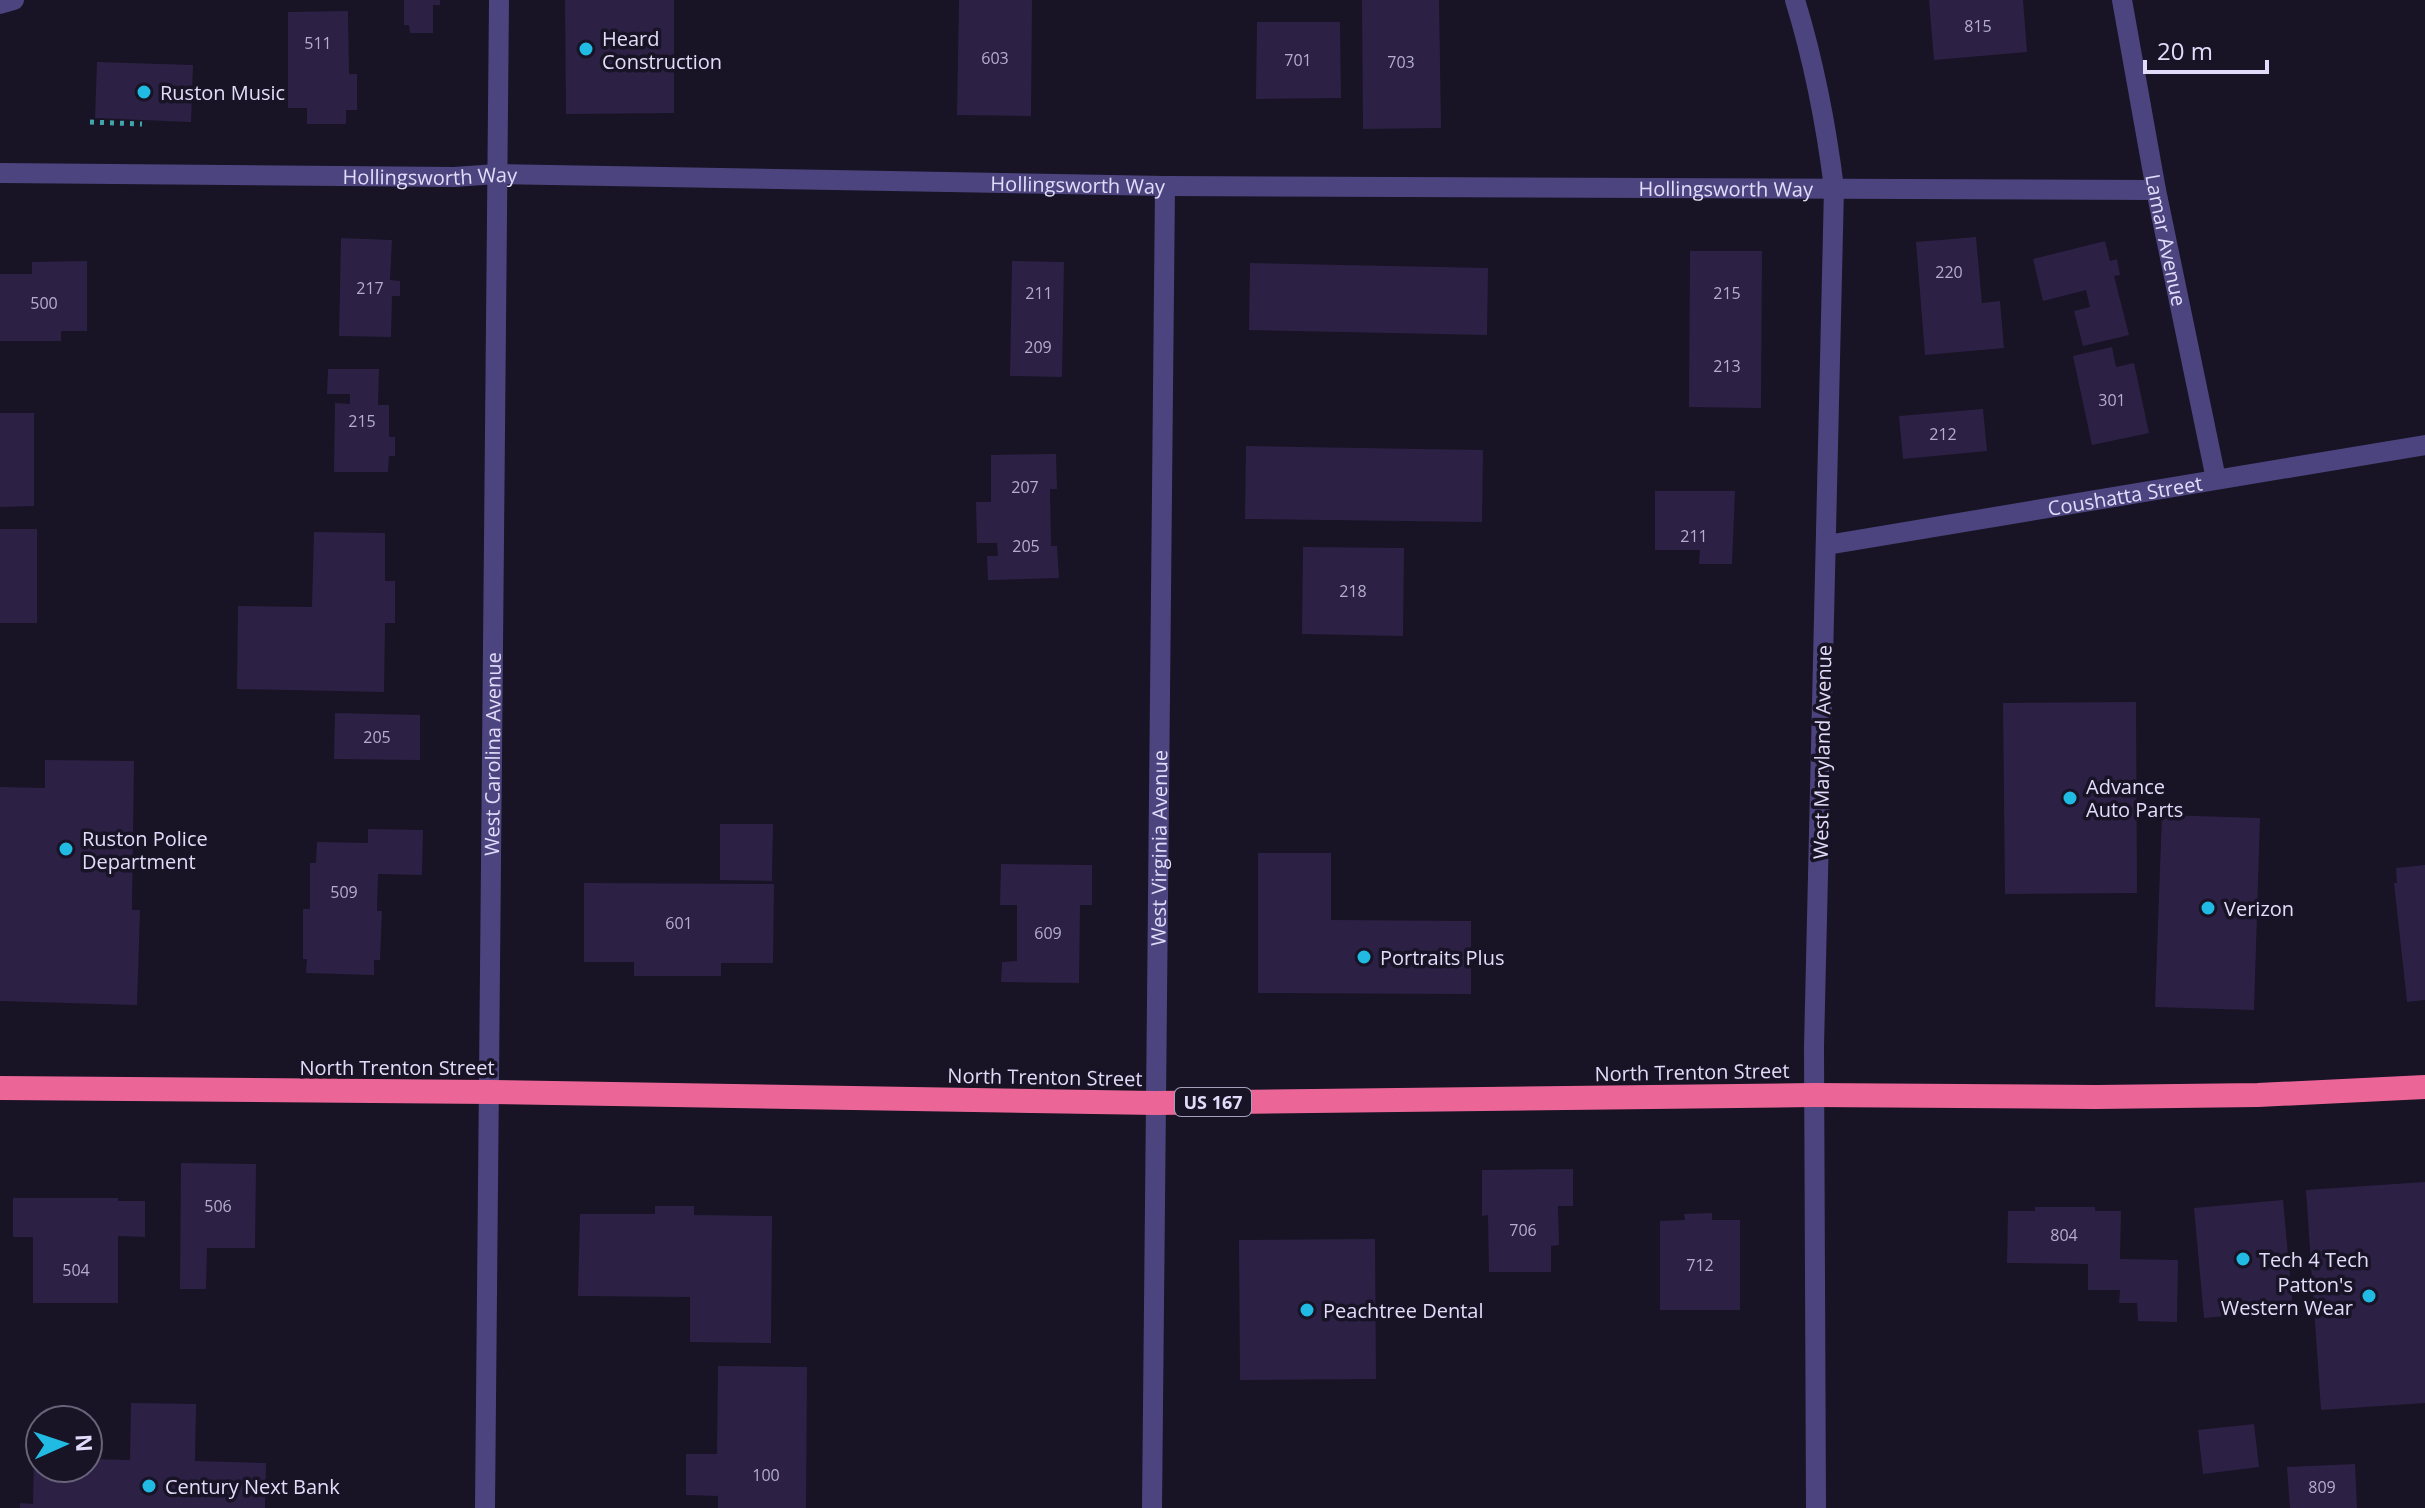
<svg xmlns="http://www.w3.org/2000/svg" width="2425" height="1508" font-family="'Open Sans',sans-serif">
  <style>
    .building { fill: #2c2144 }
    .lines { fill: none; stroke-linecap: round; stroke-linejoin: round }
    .path { stroke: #3fa6ab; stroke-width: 5; stroke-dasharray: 4 6; stroke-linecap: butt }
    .minor { stroke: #4c447e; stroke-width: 20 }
    .highway { stroke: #eb6697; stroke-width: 24 }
    .poi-dot { fill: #20bae2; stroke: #181325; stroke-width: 3 }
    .labels { text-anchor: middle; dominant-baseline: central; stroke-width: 7; stroke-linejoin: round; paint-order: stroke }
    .number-label { font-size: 16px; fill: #b4adcc }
    .shield { fill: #181325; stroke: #a5a0ba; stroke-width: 2 }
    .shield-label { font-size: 18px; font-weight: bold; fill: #e2dcfa }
    .poi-label { font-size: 20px; fill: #e2dcfa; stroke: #181325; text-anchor: start }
    .street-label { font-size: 20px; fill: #e2dcfa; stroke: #181325 }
  </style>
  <rect width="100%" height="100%" fill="#181325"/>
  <!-- building -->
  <path class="building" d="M404,0H440V5H433V33H410L409,25H404Z
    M565,0H674V113L566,114Z
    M959,0H1032L1031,116L957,115Z
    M1362,0H1439L1441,128L1363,129Z
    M1929,0H2023L2027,52L1934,60Z
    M348,11L349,74H357V110H346V124H307V108H288V12Z
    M1257,22H1340L1341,98L1256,99Z
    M97,62L193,65L191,122L95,118Z
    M1976,237L1982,303L2000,301L2004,348L1925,355L1916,242Z
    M341,238L392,240L390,280L400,281V296H392L391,337L339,336Z
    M2105,241L2110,261L2117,259L2120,275L2114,276L2129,335L2083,346L2074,311L2090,307L2086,290L2043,301L2033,259Z
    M1690,251H1762L1761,408L1689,407Z
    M87,261V331H61V341H0V274H32V262Z
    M1012,261L1064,262L1062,377L1010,376Z
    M1250,263L1488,268L1487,335L1249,330Z
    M2112,347L2116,367L2134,363L2149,433L2092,445L2073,356Z
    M328,369H379L378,405H389V437H395V456H389L388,472H334L335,403L350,404V394H327Z
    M1983,409L1987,451L1903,459L1899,416Z
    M0,413H34V506L0,507Z
    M1246,446L1483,450L1482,522L1245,519Z
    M1056,454L1057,489H1050L1051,546H1057L1059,578L988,580L987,556H998L997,543H977L976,502H991V455Z
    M1655,491H1735L1732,564H1699L1700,550H1655Z
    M0,529H37V623H0Z
    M314,532L385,533V581H395V623H385L384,692L237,689L238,606L312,607Z
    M1303,547L1404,548L1403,636L1302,634Z
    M2136,702L2137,893L2005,894L2003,703Z
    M335,713L420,715V760L334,759Z
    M45,760L134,761L132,910H140L137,1005L0,1001V787L45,788Z
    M2162,815L2260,818L2254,1010L2155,1007Z
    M720,824H773L772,881L720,880Z
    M368,829L423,830L422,875L378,874L377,911H382L380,960H374V975L306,973L307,959H303V909H310V863H316L317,842L368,843Z
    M1258,853H1331V920L1471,921V994L1258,993Z
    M1001,864L1092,865V905H1080L1079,983L1001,982L1002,962L1017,961V905H1000Z
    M2425,865V1000L2407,1002L2394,883H2397L2396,868Z
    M584,883L774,884L773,963H721V976H634V962H584Z
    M181,1163L256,1164L255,1248H207L206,1289H180Z
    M1573,1169V1206H1558L1559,1245L1551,1246V1272H1489L1488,1215L1482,1216V1170Z
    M2425,1182V1403L2321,1410L2306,1190Z
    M13,1198H118V1201H145V1237L118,1236V1303H33V1237H13Z
    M2283,1200L2293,1310L2204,1318L2194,1208Z
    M655,1206H694V1215L772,1216L771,1343L690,1342V1297L578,1296L580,1214H655Z
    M2035,1207H2095V1211H2121L2120,1259L2178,1260L2177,1322L2138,1321L2137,1303H2119L2120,1290H2088V1264L2007,1263L2008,1211H2035Z
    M1712,1213V1220H1740V1310H1660V1221L1685,1220L1684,1214Z
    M1375,1239L1376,1379L1240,1380L1239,1240Z
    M718,1366L807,1367L806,1508H718V1496L686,1495V1454H717Z
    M131,1403L196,1404L195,1461L266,1463L265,1508H20V1503L33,1504L34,1458H40V1468H88V1459L130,1460Z
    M2254,1424L2259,1467L2203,1474L2198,1430Z
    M2355,1464L2357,1508H2290L2287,1467Z"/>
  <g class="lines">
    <!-- path -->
    <path class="path" d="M90,122L142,124"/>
    <!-- minor -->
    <g class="minor">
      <path d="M1795,0C1814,62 1826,124 1834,188L1814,1047L1816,1508"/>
      <path id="s1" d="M2122,0L2156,190L2216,479"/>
      <path d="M0,4L14,0"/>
      <path id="s2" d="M0,173L454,177L497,174L1165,186L2156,190"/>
      <path id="s3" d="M1827,545L2425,445"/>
      <path id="s4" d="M485,1508L499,0"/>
      <path id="s5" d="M1152,1508L1165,186"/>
    </g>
    <!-- highway -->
    <path class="highway" d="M0,1088L490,1092L1156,1103L1814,1095L2096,1097L2258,1095L2425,1087"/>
  </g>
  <!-- markers -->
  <g class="poi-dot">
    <circle cx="586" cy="49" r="8"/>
    <circle cx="144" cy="92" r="8"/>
    <circle cx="2070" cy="798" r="8"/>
    <circle cx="66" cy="849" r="8"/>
    <circle cx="2208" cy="908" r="8"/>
    <circle cx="1364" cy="957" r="8"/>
    <circle cx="2243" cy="1259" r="8"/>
    <circle cx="2369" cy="1296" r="8"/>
    <circle cx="1307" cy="1310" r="8"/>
    <circle cx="149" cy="1486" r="8"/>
  </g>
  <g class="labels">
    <!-- number labels -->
    <g class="number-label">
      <text x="1978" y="26">815</text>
      <text x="318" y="43">511</text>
      <text x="995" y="58">603</text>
      <text x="1298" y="60">701</text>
      <text x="1401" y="62">703</text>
      <text x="1949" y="272">220</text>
      <text x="370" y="288">217</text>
      <text x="1039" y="293">211</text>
      <text x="1727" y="293">215</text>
      <text x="44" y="303">500</text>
      <text x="1038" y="347">209</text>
      <text x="1727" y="366">213</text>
      <text x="2112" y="400">301</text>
      <text x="362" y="421">215</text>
      <text x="1943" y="434">212</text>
      <text x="1025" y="487">207</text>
      <text x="1694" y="536">211</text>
      <text x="1026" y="546">205</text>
      <text x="1353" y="591">218</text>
      <text x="377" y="737">205</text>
      <text x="344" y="892">509</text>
      <text x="679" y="923">601</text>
      <text x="1048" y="933">609</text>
      <text x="218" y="1206">506</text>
      <text x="1523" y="1230">706</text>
      <text x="2064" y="1235">804</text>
      <text x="1700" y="1265">712</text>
      <text x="76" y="1270">504</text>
      <text x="766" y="1475">100</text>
      <text x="2322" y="1487">809</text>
    </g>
    <!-- shield labels -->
    <rect class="shield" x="1175" y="1088" width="76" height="28" rx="6"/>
    <g class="shield-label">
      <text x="1213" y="1102">US 167</text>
    </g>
    <!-- poi labels -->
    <g class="poi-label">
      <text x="602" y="38">Heard<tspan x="602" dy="23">Construction</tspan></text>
      <text x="160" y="92">Ruston Music</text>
      <text x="2086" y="786">Advance<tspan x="2086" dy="23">Auto Parts</tspan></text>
      <text x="82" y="838">Ruston Police<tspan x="82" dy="23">Department</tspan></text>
      <text x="2224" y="908">Verizon</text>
      <text x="1380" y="957">Portraits Plus</text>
      <text x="2259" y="1259">Tech 4 Tech</text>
      <text x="2353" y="1284" text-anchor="end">Patton's<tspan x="2353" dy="23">Western Wear</tspan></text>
      <text x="1323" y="1310">Peachtree Dental</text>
      <text x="165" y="1486">Century Next Bank</text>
    </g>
    <!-- street labels -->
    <g class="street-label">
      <text stroke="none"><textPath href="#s2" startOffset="430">Hollingsworth Way</textPath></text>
      <text stroke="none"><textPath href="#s2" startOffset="1078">Hollingsworth Way</textPath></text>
      <text stroke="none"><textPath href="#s2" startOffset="1726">Hollingsworth Way</textPath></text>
      <text stroke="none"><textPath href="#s1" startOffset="244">Lamar Avenue</textPath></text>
      <text stroke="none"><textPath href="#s3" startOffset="302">Coushatta Street</textPath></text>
      <text transform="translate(1822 752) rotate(-89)">West Maryland Avenue</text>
      <text stroke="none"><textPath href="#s4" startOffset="754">West Carolina Avenue</textPath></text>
      <text stroke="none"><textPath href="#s5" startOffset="660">West Virginia Avenue</textPath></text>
      <text x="397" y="1067">North Trenton Street</text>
      <text transform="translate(1692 1072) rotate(-1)">North Trenton Street</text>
      <text transform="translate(1045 1077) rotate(1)">North Trenton Street</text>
    </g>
  </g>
  <!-- north arrow -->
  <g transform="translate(64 1444) rotate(87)"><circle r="38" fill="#181325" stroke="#69637a" stroke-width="2"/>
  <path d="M0-6L14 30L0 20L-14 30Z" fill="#20bae2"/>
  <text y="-12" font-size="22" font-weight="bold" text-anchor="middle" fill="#e2dcfa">N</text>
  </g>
  <!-- scale -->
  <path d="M2145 60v12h122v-12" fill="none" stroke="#e2dcfa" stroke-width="4"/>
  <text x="2157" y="60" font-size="24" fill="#e2dcfa" stroke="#181325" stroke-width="6" paint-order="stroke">20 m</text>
</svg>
